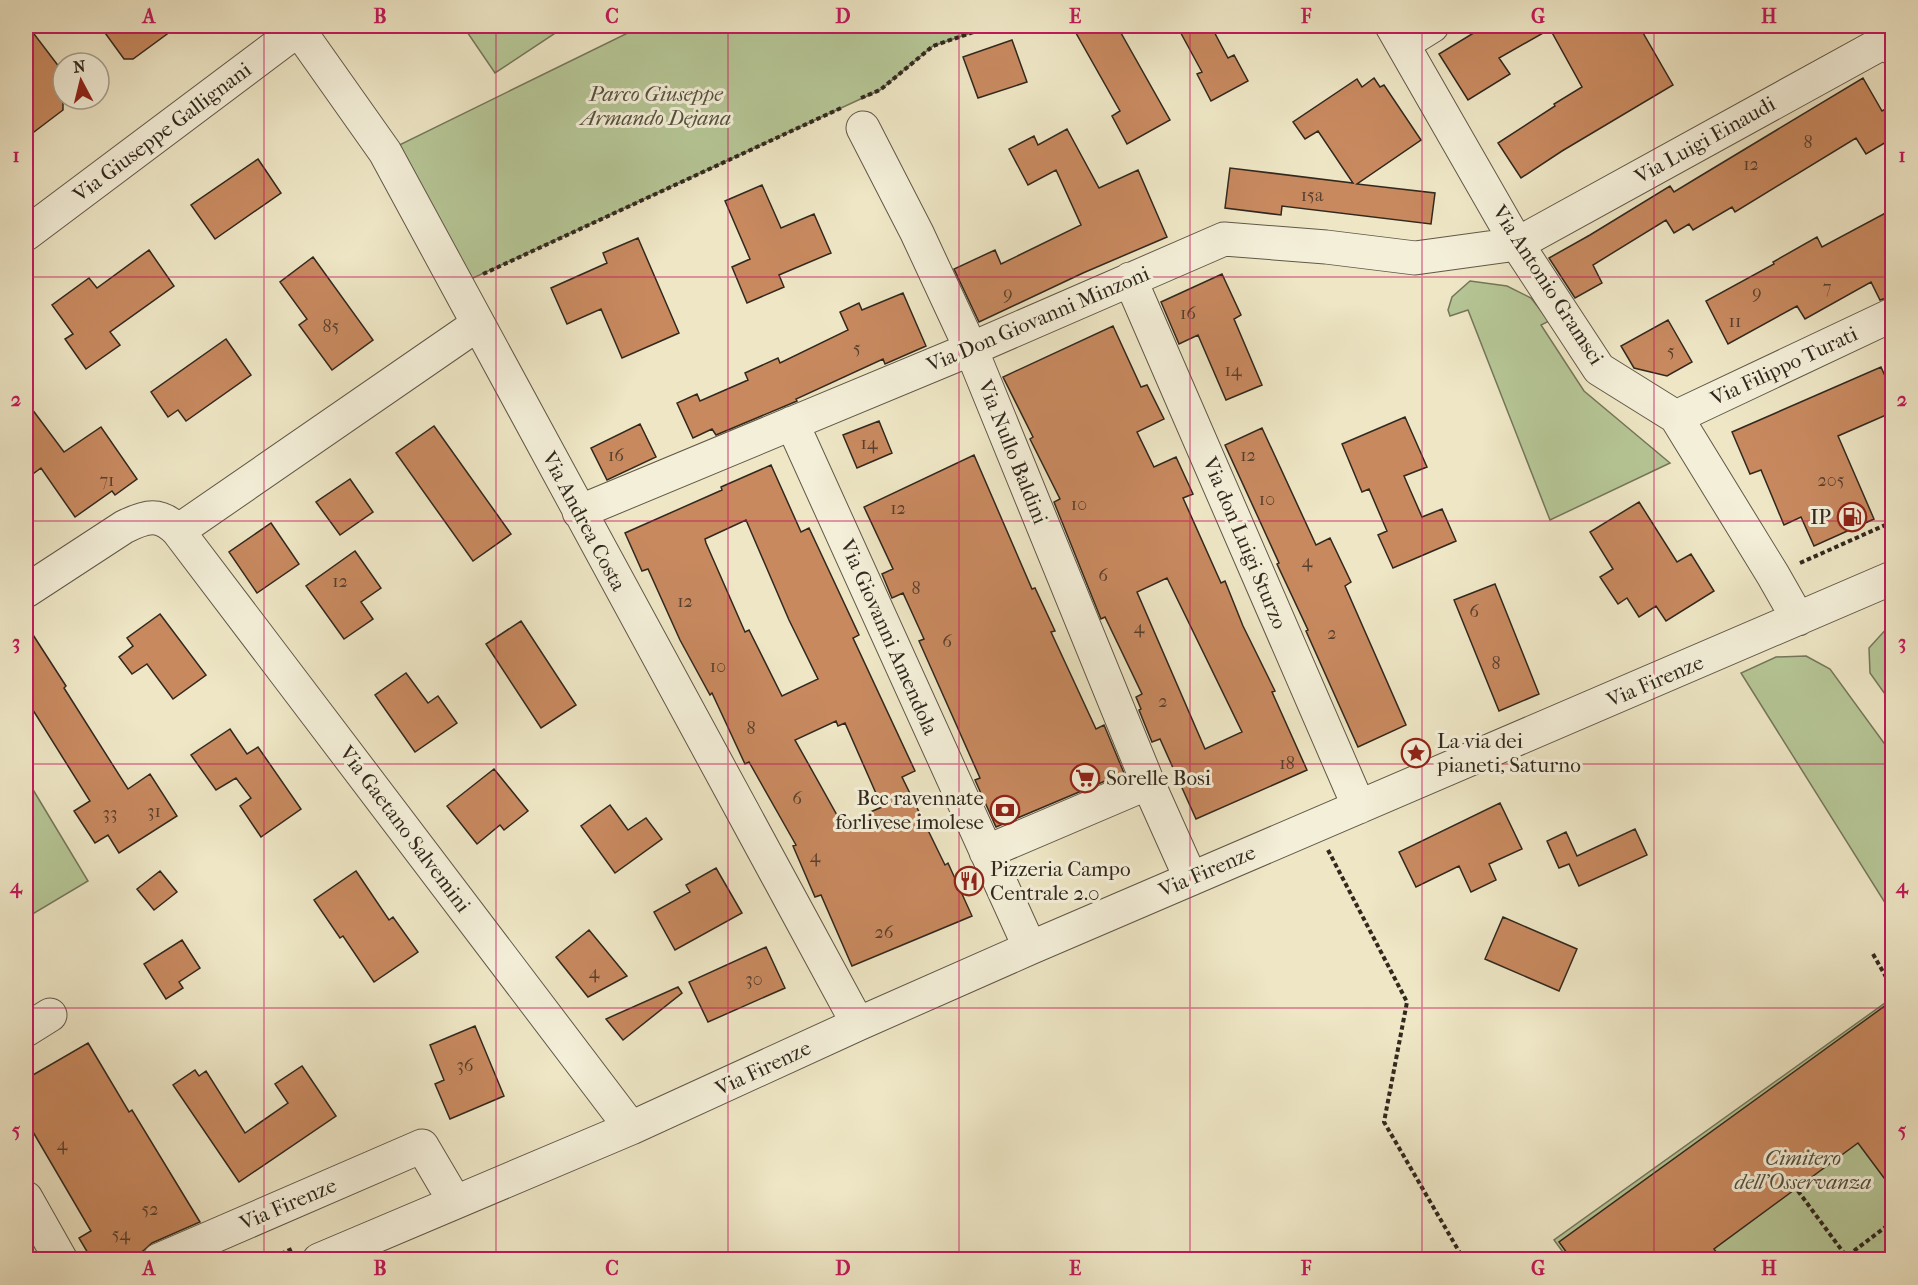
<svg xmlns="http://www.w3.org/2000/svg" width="1918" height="1285" font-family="'IM FELL French Canon',serif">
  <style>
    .green { fill: #b6c696; stroke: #74775a; stroke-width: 1.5 }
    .building { fill: #c8895f; stroke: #32281e; stroke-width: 1.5; fill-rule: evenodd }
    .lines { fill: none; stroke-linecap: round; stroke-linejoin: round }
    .minor-casing { stroke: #615848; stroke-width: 35 }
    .path { stroke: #32281e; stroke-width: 4; stroke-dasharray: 4.5 3; stroke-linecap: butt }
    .minor { stroke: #f4efd9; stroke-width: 33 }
    .grid { fill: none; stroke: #c2185b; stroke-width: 1.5; stroke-opacity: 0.55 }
    .labels { text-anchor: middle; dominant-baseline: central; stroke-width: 6; stroke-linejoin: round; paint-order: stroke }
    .number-label { font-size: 18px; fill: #58402e }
    .park-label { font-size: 21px; font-style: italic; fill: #53503c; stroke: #f4efd9 }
    .street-label { font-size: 21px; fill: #32281e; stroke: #f4efd9 }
    .poi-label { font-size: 21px; fill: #32281e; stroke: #f4efd9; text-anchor: start }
    .neatline { fill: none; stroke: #c2185b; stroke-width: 2 }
    .grid-label { font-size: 20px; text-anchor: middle; font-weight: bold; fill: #c2185b }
  </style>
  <rect width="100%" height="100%" fill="#eee6c5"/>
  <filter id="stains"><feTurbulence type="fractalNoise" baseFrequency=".00333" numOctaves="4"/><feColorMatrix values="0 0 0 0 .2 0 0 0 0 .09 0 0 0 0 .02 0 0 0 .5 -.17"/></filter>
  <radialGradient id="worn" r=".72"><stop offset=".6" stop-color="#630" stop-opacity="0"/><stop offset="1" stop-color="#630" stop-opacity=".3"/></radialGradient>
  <!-- green -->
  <path class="green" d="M463,26H566L495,73Z
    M642,26H991L933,46L880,90L458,285L385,152Z
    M1470,281L1507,286L1531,298L1549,321L1541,325L1584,391L1670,463L1550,520L1468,310L1450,316L1448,310L1452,297Z
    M1892,625V704L1870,673L1869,648L1888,627Z
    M1806,656L1830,669L1892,754V914L1741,673L1776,657Z
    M26,778L88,881L26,918Z
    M1892,998V1259H1568L1554,1240Z"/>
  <!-- building -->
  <path class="building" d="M26,26H28L63,72V110L26,138Z
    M100,26H178L133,59H124Z
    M1072,26H1117L1170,120L1127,144L1112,116L1120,111Z
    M1177,26H1211L1228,58L1234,55L1248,81L1211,101L1197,74L1202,72Z
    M1485,26H1639L1673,85L1562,151L1521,178L1498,143L1555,106L1554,104L1582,87L1550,29L1499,58L1510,74L1468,100L1439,54Z
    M1012,40L1027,82L978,98L963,57Z
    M1374,78L1380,87L1384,85L1421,140L1357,184L1435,193L1431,224L1282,206L1281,215L1225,208L1230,168L1353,183L1318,131L1305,139L1293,122L1357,79L1362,87Z
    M1863,78L1882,111L1893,105V138L1866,154L1856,138L1735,212L1732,207L1693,230L1689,224L1674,233L1666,220L1593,265L1602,283L1575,298L1549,258L1590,235L1670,186L1674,192L1697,178Z
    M1067,129L1099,188L1138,170L1167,237L1083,273L979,322L954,269L995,250L1001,264L1081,225L1056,170L1028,185L1009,149L1034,136L1038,145Z
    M258,159L281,193L215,239L191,205Z
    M762,185L781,228L814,214L831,253L779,275L784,287L747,303L732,267L750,259L725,201Z
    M1893,209V296L1880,300L1871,282L1805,319L1797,306L1728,344L1706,301L1774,264L1773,262L1817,237L1822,247Z
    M638,238L679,333L622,358L601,309L567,324L551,288L607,263L603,253Z
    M149,250L174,286L110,332L120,345L86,369L65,339L73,334L52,305L89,278L97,288Z
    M313,257L373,340L332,370L299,325L307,319L280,282Z
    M1222,274L1241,315L1234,319L1262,385L1226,400L1198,335L1179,344L1161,302Z
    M903,293L926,346L885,364L883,359L796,399L797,401L716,435L712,429L693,438L677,403L697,394L700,401L748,380L745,373L778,358L780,363L848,330L840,312L859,303L862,310Z
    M1668,320L1692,362L1667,376L1634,368L1621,346Z
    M1113,326L1141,387L1147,385L1164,419L1137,432L1154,467L1176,457L1193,494L1183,498L1221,583L1225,581L1243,626L1275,691L1272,692L1307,770L1196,819L1160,739L1152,742L1139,710L1141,709L1136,697L1142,694L1105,617L1101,619L1054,502L1060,499L1030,439L1033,437L1003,377ZM1167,578L1242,732L1205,749L1137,592Z
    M226,339L251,375L186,421L178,410L168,417L151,392Z
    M1881,367L1893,394V412L1838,436L1874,519L1814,546L1801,517L1784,525L1761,470L1750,474L1732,432Z
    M26,401L64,452L101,427L137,479L115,495L112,491L75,517L41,468L26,479Z
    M1405,417L1427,467L1404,476L1422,517L1442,509L1456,541L1393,568L1378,535L1387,531L1369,489L1362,492L1342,444Z
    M879,421L892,453L857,468L843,435Z
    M640,424L656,457L607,480L591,448Z
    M434,426L511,534L473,561L396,453Z
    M1262,428L1316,545L1330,538L1351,582L1345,586L1406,725L1358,747L1306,631L1308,630L1277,564L1279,563L1225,445Z
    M974,455L1032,589L1035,588L1055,631L1051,632L1096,729L1104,725L1124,773L996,827L975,780L980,778L919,641L924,639L903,593L892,598L882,574L893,569L864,507Z
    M771,465L801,532L809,528L859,635L853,638L915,771L902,777L945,865L948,863L972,916L852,966L821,895L815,897L793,846L796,845L749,762L745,764L712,693L710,695L680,640L648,569L642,571L625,533L722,490L721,487ZM746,520L789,620L818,679L782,696L749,630L745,632L706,543L705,539ZM836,721L838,726L845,723L882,807L842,824L795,740Z
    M350,479L373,512L340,535L316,502Z
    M1639,502L1677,562L1691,554L1714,591L1666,621L1656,606L1639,617L1627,598L1618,604L1600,577L1613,569L1590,532Z
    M271,523L299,564L257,593L229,552Z
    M355,551L381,588L361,602L373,619L344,639L306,586Z
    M1495,584L1539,694L1499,711L1454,600Z
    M160,614L206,675L173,699L147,664L132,674L119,657L133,646L127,638Z
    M521,621L576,705L541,728L486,644Z
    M26,624L66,686L64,688L128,789L150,774L177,816L119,853L108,835L95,843L74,811L90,801L26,699Z
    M406,673L428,703L438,696L457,723L415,752L375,695Z
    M230,729L247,754L258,747L301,809L261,837L240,806L251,798L236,778L216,790L191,755Z
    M494,769L528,811L504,830L500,825L477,844L447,806Z
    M1500,803L1522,849L1489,864L1496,880L1471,892L1459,866L1416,887L1399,852Z
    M610,805L628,830L646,818L662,839L615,873L581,826Z
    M1635,829L1647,855L1579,886L1569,864L1559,868L1547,841L1566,832L1577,856Z
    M716,868L742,913L675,950L654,912L690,892L686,885Z
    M160,871L177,892L154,910L137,889Z
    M356,871L389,920L393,917L418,952L374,982L343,936L340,938L314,900Z
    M1503,917L1577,949L1559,991L1485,959Z
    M589,930L627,976L588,997L556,957Z
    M182,940L200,968L179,982L183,988L166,999L144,964Z
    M766,947L785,988L708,1022L689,982Z
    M678,987L682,993L623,1040L606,1019Z
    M1893,1000V1190L1858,1143L1714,1249L1722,1260H1572L1559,1242Z
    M475,1026L504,1096L450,1119L435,1084L444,1080L430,1045Z
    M88,1043L129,1112L132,1110L200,1222L152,1243L143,1251L129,1260H92L79,1238L91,1231L26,1120V1079Z
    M302,1066L336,1116L239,1182L173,1085L195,1070L199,1076L206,1071L245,1133L288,1103L275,1084Z"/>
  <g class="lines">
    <!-- minor casing -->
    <g class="minor-casing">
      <path id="minor" d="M296,26L385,152L858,1024
        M1392,26L1517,244L1599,369L1676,417L1773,575L1798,619
        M1403,44L1432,26
        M863,128L917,233L971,349L1148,783L1191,879
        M26,234L299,29
        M1130,279L1359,807
        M478,324L178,531L631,1128
        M1676,417L1892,315
        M792,423L1030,948
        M579,512L971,349L1224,239L1326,247L1415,258L1517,244L1884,42L1892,48
        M26,591L124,527C146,516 160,512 178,531
        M986,852L1148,783
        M26,1030L50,1015
        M26,1198L61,1260
        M159,1260L422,1146L455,1202
        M319,1260L631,1128L858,1024L1030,948L1892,578"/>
    </g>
    <!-- path -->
    <path class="path" d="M861,98L880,90L933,46L991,26
      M483,274L841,108
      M1800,563L1892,522
      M1328,850L1407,1002L1384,1122L1464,1260
      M1873,954L1886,977L1892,973
      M1798,1191L1849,1260
      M267,1260L292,1249
      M1842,1260L1892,1222"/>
    <!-- minor -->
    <use href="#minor" class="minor"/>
  </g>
  <!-- grid -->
  <path class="grid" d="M264,26V1260M496,26V1260M728,26V1260M959,26V1260M1190,26V1260M1422,26V1260M1654,26V1260M26,277H1892M26,521H1892M26,764H1892M26,1008H1892"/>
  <!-- icons -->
  <defs>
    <g id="fuel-ring" transform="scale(1.5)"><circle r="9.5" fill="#f4efd9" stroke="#8f2418" stroke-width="1.5"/><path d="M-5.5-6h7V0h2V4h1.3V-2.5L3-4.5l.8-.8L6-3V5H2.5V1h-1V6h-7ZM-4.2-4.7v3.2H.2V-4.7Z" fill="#8f2418"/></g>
    <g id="sight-ring" transform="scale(1.5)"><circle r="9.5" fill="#f4efd9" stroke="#8f2418" stroke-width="1.5"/><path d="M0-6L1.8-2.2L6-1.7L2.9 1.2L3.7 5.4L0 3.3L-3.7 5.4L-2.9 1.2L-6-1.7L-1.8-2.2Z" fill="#8f2418"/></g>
    <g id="supermarket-ring" transform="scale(1.5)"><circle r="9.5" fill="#f4efd9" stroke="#8f2418" stroke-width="1.5"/><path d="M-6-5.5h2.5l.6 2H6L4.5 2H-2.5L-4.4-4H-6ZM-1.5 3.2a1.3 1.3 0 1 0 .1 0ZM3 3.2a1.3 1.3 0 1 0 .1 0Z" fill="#8f2418"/></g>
    <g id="bank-ring" transform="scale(1.5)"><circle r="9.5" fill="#f4efd9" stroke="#8f2418" stroke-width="1.5"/><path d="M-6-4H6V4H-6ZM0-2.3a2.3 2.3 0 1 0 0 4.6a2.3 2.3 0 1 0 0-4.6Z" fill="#8f2418"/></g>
    <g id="restaurant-ring" transform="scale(1.5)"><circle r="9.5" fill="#f4efd9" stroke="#8f2418" stroke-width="1.5"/><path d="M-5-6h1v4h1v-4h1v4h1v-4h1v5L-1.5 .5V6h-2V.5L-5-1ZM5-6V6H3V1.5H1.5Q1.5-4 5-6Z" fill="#8f2418"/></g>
  </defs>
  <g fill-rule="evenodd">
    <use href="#fuel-ring" x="1852" y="517"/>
    <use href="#sight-ring" x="1416" y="753"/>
    <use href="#supermarket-ring" x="1085" y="778"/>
    <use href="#bank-ring" x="1005" y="810"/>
    <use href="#restaurant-ring" x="969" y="881"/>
  </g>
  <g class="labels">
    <!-- number labels -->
    <g class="number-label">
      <text x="1808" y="142">8</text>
      <text x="1751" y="164">12</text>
      <text x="1312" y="195">15a</text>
      <text x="1827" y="287">7</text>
      <text x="1757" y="292">9</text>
      <text x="1008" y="293">9</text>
      <text x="1188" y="313">16</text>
      <text x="1735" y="321">11</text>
      <text x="331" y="326">85</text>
      <text x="857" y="348">5</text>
      <text x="1671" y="351">5</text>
      <text x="1233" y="370">14</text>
      <text x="869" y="443">14</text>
      <text x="616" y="455">16</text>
      <text x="1248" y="455">12</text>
      <text x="107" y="480">71</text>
      <text x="1831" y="480">205</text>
      <text x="1267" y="499">10</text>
      <text x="1079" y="504">10</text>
      <text x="898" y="508">12</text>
      <text x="1307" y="561">4</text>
      <text x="1103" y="575">6</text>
      <text x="340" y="581">12</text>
      <text x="916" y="588">8</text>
      <text x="685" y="601">12</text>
      <text x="1474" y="611">6</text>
      <text x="1139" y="627">4</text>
      <text x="1332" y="633">2</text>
      <text x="947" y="641">6</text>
      <text x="1496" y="663">8</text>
      <text x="718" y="666">10</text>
      <text x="1163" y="701">2</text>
      <text x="751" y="728">8</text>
      <text x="1287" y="763">18</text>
      <text x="797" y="798">6</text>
      <text x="154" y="811">31</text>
      <text x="110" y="813">33</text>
      <text x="815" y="856">4</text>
      <text x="884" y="932">26</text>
      <text x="594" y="972">4</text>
      <text x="754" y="979">30</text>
      <text x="465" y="1065">36</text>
      <text x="62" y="1144">4</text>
      <text x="150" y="1209">52</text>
      <text x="121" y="1234">54</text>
    </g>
    <!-- park labels -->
    <g class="park-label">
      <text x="656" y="94">Parco Giuseppe<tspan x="656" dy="24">Armando Dejana</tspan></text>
      <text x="1803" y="1158">Cimitero<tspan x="1803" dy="24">dell'Osservanza</tspan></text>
    </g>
    <!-- street labels -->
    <g class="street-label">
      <text transform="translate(162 132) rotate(-37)">Via Giuseppe Gallignani</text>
      <text transform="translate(1705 140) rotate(-29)">Via Luigi Einaudi</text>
      <text transform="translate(1548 285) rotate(57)">Via Antonio Gramsci</text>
      <text transform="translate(1038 319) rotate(-23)">Via Don Giovanni Minzoni</text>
      <text transform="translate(1784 366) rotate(-25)">Via Filippo Turati</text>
      <text transform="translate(1013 452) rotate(68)">Via Nullo Baldini</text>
      <text transform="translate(584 521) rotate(62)">Via Andrea Costa</text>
      <text transform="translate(1245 543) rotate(67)">Via don Luigi Sturzo</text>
      <text transform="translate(889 637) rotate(66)">Via Giovanni Amendola</text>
      <text transform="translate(1655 681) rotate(-23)">Via Firenze</text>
      <text transform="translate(405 829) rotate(53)">Via Gaetano Salvemini</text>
      <text transform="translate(1207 871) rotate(-23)">Via Firenze</text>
      <text transform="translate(763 1068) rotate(-25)">Via Firenze</text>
      <text transform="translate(288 1204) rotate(-23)">Via Firenze</text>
    </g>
    <!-- poi labels -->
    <g class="poi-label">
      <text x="1831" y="517" text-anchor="end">IP</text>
      <text x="1437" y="741">La via dei<tspan x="1437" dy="24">pianeti, Saturno</tspan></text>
      <text x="1106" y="778">Sorelle Bosi</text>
      <text x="984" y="798" text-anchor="end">Bcc ravennate<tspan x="984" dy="24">forlivese imolese</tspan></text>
      <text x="990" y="869">Pizzeria Campo<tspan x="990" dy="24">Centrale 2.0</tspan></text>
    </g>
  </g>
  <!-- margin -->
  <rect width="1918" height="1285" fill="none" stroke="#eee6c5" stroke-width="66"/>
  <!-- north arrow -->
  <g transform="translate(81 81) rotate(353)"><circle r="28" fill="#f4efd9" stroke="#a69f8e" stroke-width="1.5"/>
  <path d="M0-4.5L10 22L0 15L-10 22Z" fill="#8f2418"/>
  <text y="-9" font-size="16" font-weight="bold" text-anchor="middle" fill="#32281e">N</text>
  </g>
  <rect x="33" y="33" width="1852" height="1219" class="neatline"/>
  <g class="grid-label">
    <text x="149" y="23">A</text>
    <text x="380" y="23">B</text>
    <text x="612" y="23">C</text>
    <text x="843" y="23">D</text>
    <text x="1075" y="23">E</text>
    <text x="1306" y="23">F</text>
    <text x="1538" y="23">G</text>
    <text x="1769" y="23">H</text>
    <text x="16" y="162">1</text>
    <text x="1902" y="162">1</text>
    <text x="16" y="406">2</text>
    <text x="1902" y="406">2</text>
    <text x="16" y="649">3</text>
    <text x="1902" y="649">3</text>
    <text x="16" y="893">4</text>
    <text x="1902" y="893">4</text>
    <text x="16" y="1137">5</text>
    <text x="1902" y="1137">5</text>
    <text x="149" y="1275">A</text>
    <text x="380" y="1275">B</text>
    <text x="612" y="1275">C</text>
    <text x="843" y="1275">D</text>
    <text x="1075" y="1275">E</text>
    <text x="1306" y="1275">F</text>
    <text x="1538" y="1275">G</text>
    <text x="1769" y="1275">H</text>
  </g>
  <rect width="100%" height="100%" filter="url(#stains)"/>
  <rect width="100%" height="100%" fill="url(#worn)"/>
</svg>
